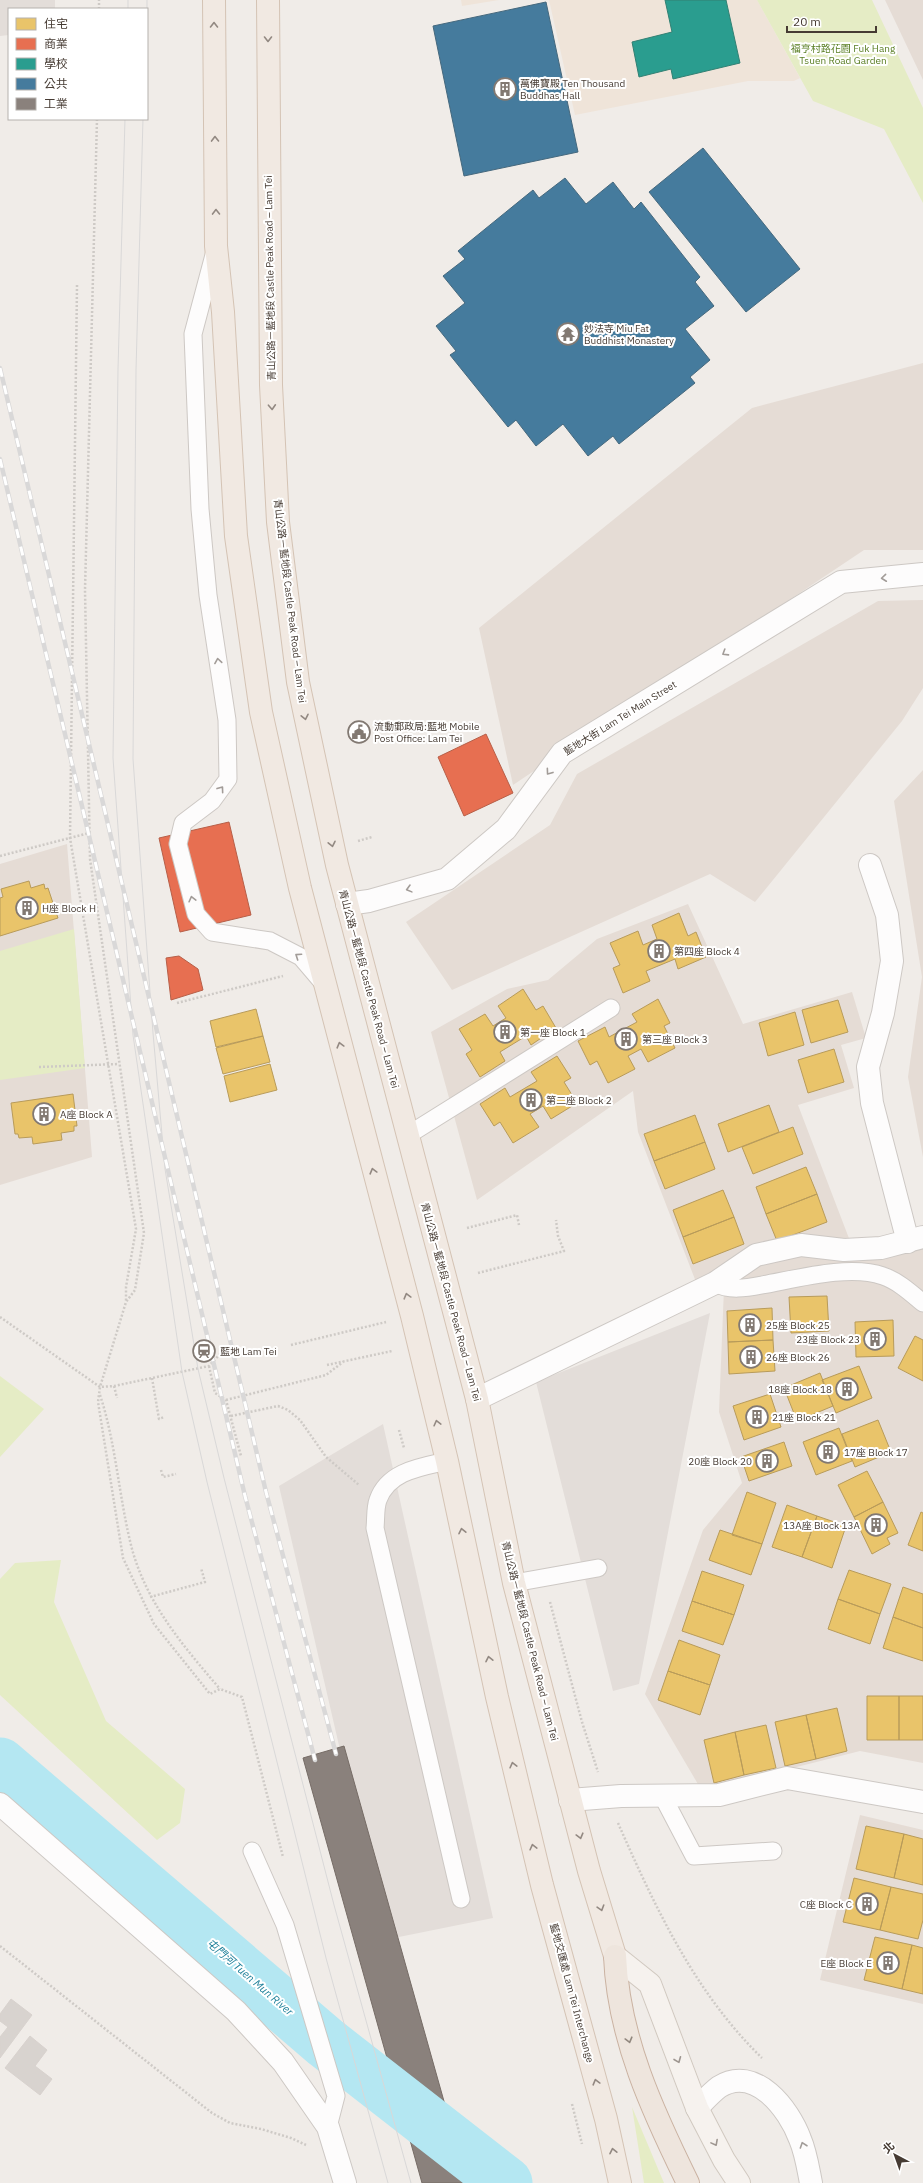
<svg xmlns="http://www.w3.org/2000/svg" width="923" height="2183" font-family="'IBM Plex Sans','Noto Sans TC',sans-serif">
  <style>
    .residential { fill: #e5dcd5 }
    .industrial { fill: #e3ddd9 }
    .education { fill: #efe4d9 }
    .green { fill: #e5ecc5 }
    .homes { fill: #e9c46a; stroke: #b89b5a }
    .shops { fill: #e76f51; stroke: #b75f48 }
    .schools { fill: #2a9d8f; stroke: #328073 }
    .public { fill: #457b9d; stroke: #45687d }
    .industry { fill: #8a817c; stroke: #766c66 }
    .lines { fill: none; stroke-linecap: round; stroke-linejoin: round }
    .river { stroke: #b4e7f2; stroke-width: 53 }
    .building { fill: #d8d3cf; stroke: #d8d2ce }
    .service-casing { stroke: #cdc8c4; stroke-width: 19 }
    .minor-casing { stroke: #cdc8c4; stroke-width: 24 }
    .secondary-casing { stroke: #d1c9c0; stroke-width: 24 }
    .primary-casing { stroke: #d4c3b4; stroke-width: 24 }
    .trunk-casing { stroke: #cab2a1; stroke-width: 24 }
    .path { stroke: #cecac6; stroke-width: 2.5; stroke-dasharray: 2 2; stroke-linecap: butt }
    .service { stroke: #fdfcfc; stroke-width: 17 }
    .minor { stroke: #fdfcfc; stroke-width: 22 }
    .secondary { stroke: #f6f2ee; stroke-width: 22 }
    .primary { stroke: #f1e9e2; stroke-width: 22 }
    .trunk { stroke: #eee5dd; stroke-width: 22 }
    .tram { stroke: #d9d8d8; stroke-width: 1 }
    .rail-casing { stroke: #d9d8d8; stroke-width: 4.5 }
    .rail { stroke: #fff; stroke-width: 3; stroke-dasharray: 9; stroke-linecap: butt }
    .oneway { stroke: #938982 }
    .oneway2 { stroke: #a29c98 }
    .oneway3 { stroke: #92887f }
    .oneway4 { stroke: #9e9690 }
    .labels { text-anchor: middle; dominant-baseline: central; stroke-width: 4; stroke-linejoin: round; paint-order: stroke }
    .park-label { font-size: 10px; fill: #587d22; stroke: #fff }
    .poi-label { font-size: 10px; fill: #463b33; stroke: #fff; text-anchor: start }
    .street-label { font-size: 10px; fill: #463b33; stroke: #fff }
    .water-label { font-size: 11px; font-style: italic; fill: #1f809a; stroke: #fff }
  </style>
  <rect width="100%" height="100%" fill="#f0ece8"/>
  <!-- residential -->
  <path class="residential" d="M885,0H923V80Z
    M923,363V550H864L513,785L479,628L752,408Z
    M923,600V688L902,721L755,902L710,874L452,990L406,922L550,825L577,774L878,601Z
    M923,770V1157L908,1077L922,977L894,801Z
    M67,844L92,1157L0,1185V864Z
    M688,904L743,1024L852,992L866,1038L841,1045L854,1088L798,1105L850,1241L696,1282L638,1132L633,1091L477,1200L431,1032L507,989L548,980L597,939Z
    M923,1248V1763L860,1751L702,1791L645,1694L703,1530L742,1483L719,1412L724,1288L760,1264L801,1254Z
    M860,1815L923,1830V2004L820,1980Z"/>
  <!-- industrial -->
  <path class="industrial" d="M0,0H55V9H9V35L0,36Z
    M710,1313L639,1684L613,1691L536,1382Z
    M383,1424L493,1918L384,1940L279,1486Z"/>
  <!-- education -->
  <path class="education" d="M461,0H499L462,6Z
    M549,0H757L800,78L794,81H748L575,115Z"/>
  <!-- green -->
  <path class="green" d="M757,0H872L923,108V203L884,129L813,101Z
    M74,929L85,1068L0,1080V951Z
    M0,1376L44,1409L0,1457Z
    M61,1560L54,1602L106,1721L185,1789L180,1823L157,1840L0,1695V1579L15,1563Z
    M632,2107L664,2183H644Z"/>
  <!-- homes -->
  <path class="homes" d="M29,881L31,888L44,884L45,889L48,888L58,918L0,936V898L3,897L1,889Z
    M679,913L688,936L696,932L706,957L678,969L675,959L646,971L650,981L623,993L613,968L620,965L610,943L638,931L643,945L657,939L652,925Z
    M523,989L536,1010L543,1006L556,1028L531,1045L526,1036L500,1052L505,1061L480,1077L466,1054L472,1050L459,1029L485,1014L493,1026L506,1018L498,1006Z
    M658,999L670,1023L664,1026L675,1048L648,1062L641,1049L628,1056L635,1069L608,1083L597,1061L590,1065L578,1041L605,1027L609,1037L637,1022L632,1014Z
    M838,1000L848,1032L811,1043L802,1010Z
    M256,1009L263,1036L216,1047L210,1021Z
    M795,1012L804,1045L768,1056L759,1023Z
    M263,1036L270,1062L223,1074L216,1048Z
    M834,1049L844,1082L808,1093L798,1060Z
    M557,1056L571,1078L564,1082L577,1103L551,1119L543,1106L530,1114L539,1127L513,1143L500,1122L494,1126L480,1104L505,1088L510,1097L537,1081L531,1072Z
    M270,1064L277,1090L230,1102L224,1076Z
    M73,1094L77,1126H74V1131L61,1133L62,1140L33,1144L32,1137L19,1138L18,1134H15L11,1103Z
    M769,1105L779,1132L728,1152L718,1124Z
    M695,1115L705,1142L654,1161L644,1134Z
    M793,1127L803,1154L753,1174L742,1147Z
    M705,1142L715,1169L665,1189L654,1161Z
    M806,1167L817,1194L766,1214L756,1187Z
    M723,1190L734,1217L683,1237L673,1210Z
    M817,1194L827,1222L777,1241L766,1214Z
    M734,1217L744,1244L693,1264L683,1237Z
    M827,1296L829,1331L791,1333L789,1297Z
    M772,1308L773,1340L728,1342L727,1311Z
    M893,1320L894,1356L856,1357L855,1322Z
    M915,1336L923,1340V1381L898,1368Z
    M773,1340L775,1371L729,1374L728,1342Z
    M859,1366L872,1398L836,1413L822,1380Z
    M820,1373L833,1406L797,1421L784,1388Z
    M770,1394L781,1427L744,1440L733,1406Z
    M878,1420L891,1452L855,1467L842,1434Z
    M839,1428L852,1461L816,1475L803,1442Z
    M784,1442L792,1466L749,1481L741,1457Z
    M867,1471L883,1502L854,1517L838,1485Z
    M747,1492L776,1503L762,1544L732,1535Z
    M883,1502L898,1533L887,1538L890,1544L872,1554L854,1517Z
    M787,1505L817,1516L802,1557L772,1547Z
    M921,1512L923,1513V1551L908,1545Z
    M817,1516L846,1526L832,1568L802,1557Z
    M720,1530L762,1544L751,1575L709,1560Z
    M849,1570L891,1584L880,1614L838,1599Z
    M702,1571L744,1585L734,1615L692,1601Z
    M903,1587L923,1594V1628L893,1617Z
    M838,1599L880,1614L870,1644L828,1629Z
    M692,1601L734,1615L723,1645L682,1631Z
    M893,1617L923,1628V1661L883,1648Z
    M679,1640L720,1655L710,1685L668,1671Z
    M668,1671L710,1685L700,1715L658,1700Z
    M867,1696H899V1740H867Z
    M899,1696H923V1740H899Z
    M837,1708L847,1751L816,1759L806,1715Z
    M806,1715L816,1759L785,1766L775,1722Z
    M766,1725L776,1768L744,1775L735,1732Z
    M735,1732L744,1775L714,1783L704,1740Z
    M866,1826L904,1834L894,1878L856,1869Z
    M904,1834L923,1839V1885L894,1878Z
    M854,1878L891,1887L880,1930L843,1922Z
    M891,1887L923,1894V1920L918,1939L880,1930Z
    M875,1937L912,1945L902,1989L864,1980Z
    M912,1945L923,1948V1994L902,1989Z"/>
  <!-- shops -->
  <path class="shops" d="M486,734L513,793L464,816L438,757Z
    M229,822L251,915L180,932L159,838Z
    M179,956L198,969L203,990L171,1000L166,958Z"/>
  <!-- schools -->
  <path class="schools" d="M665,0H726L740,63L673,79L671,69L639,77L632,42L672,32Z"/>
  <!-- public -->
  <path class="public" d="M546,2L578,152L464,176L433,26Z
    M703,148L800,269L746,312L649,192Z
    M565,178L586,204L613,182L634,209L641,202L700,277L695,282L714,306L685,329L710,360L690,377L695,383L619,444L613,436L588,456L563,424L536,446L516,420L508,427L450,355L456,351L436,326L465,303L443,276L465,259L458,251L533,190L539,198Z"/>
  <!-- industry -->
  <path class="industry" d="M344,1746L467,2183H422L303,1758Z"/>
  <g class="lines">
    <!-- river -->
    <path class="river" d="M0,1764L325,2042L506,2183"/>
  </g>
  <!-- building -->
  <path class="building" d="M11,1999L32,2015L0,2058V2037L8,2027L0,2021V2014Z
    M30,2036L47,2050L35,2066L52,2079L40,2095L5,2068Z"/>
  <g class="lines">
    <!-- service casing -->
    <g class="service-casing">
      <path id="service" d="M214,255L193,334L200,509L208,595L227,720L228,779L212,801L183,823L178,844L196,914L212,932L270,941L301,957L324,984
        M408,1135L611,1008
        M715,1283C729,1291 746,1288 762,1285C796,1279 850,1264 883,1276C898,1281 911,1293 923,1303
        M447,1461C421,1467 388,1471 378,1500C375,1508 376,1519 375,1528L461,1899
        M514,1583L598,1568
        M662,1795L694,1856L773,1851
        M252,1851L285,1925L336,2096L328,2127"/>
    </g>
    <!-- minor casing -->
    <g class="minor-casing">
      <path id="minor" d="M870,865L887,915L892,961L883,1013L868,1067L872,1103L908,1242
        M347,904L369,901L447,879L506,829L562,753L841,582L923,574
        M477,1399L715,1283L756,1255L801,1245L844,1250L881,1248L923,1237
        M570,1800L621,1796L719,1795L787,1778L923,1802
        M0,1804L236,2011L283,2062L328,2127L345,2183
        M697,2108C704,2101 711,2093 719,2087C755,2064 789,2109 800,2139C806,2153 808,2168 811,2183"/>
    </g>
    <!-- secondary casing -->
    <g class="secondary-casing">
      <path id="secondary" d="M615,1956L650,1984L697,2108L724,2160L739,2183"/>
    </g>
    <!-- primary casing -->
    <g class="primary-casing">
      <path id="primary" d="M214,0L216,246L223,312L236,536L261,712L300,888L412,1316L447,1461L497,1697L542,1885L606,2119L620,2183
        M268,0L271,385L278,522L298,682L337,865L477,1399L514,1583L589,1871L615,1956"/>
    </g>
    <!-- trunk casing -->
    <g class="trunk-casing">
      <path id="trunk" d="M615,1956C618,2037 653,2112 688,2183"/>
    </g>
    <!-- path -->
    <path class="path" d="M99,9V0
      M97,119L85,590L90,859L144,1233L135,1290L126,1302L100,1387L98,1402L123,1558L154,1624L210,1694L220,1689L242,1697L283,1857
      M77,285L70,838L136,1229L126,1287V1302
      M358,841L372,837
      M0,856L89,833
      M177,1003L283,976
      M39,1067L119,1064
      M467,1228L517,1215L519,1225
      M478,1273L564,1251L558,1236L556,1220
      M0,1317L100,1387L114,1386L209,1366L220,1354
      M291,1345L386,1322
      M327,1365L392,1351
      M209,1366L215,1393L226,1400L241,1456
      M152,1378L159,1419L164,1417
      M114,1386L117,1398
      M100,1395C116,1443 119,1499 132,1549C147,1604 184,1647 220,1689
      M226,1400L326,1375L343,1362
      M231,1416L278,1406L288,1410L300,1420L326,1457L359,1485
      M399,1430L404,1448
      M161,1470L163,1477L176,1474
      M150,1597L205,1582L201,1568
      M550,1602L582,1722L598,1772
      M618,1823C655,1907 695,1993 762,2058
      M0,1946L212,2113L230,2123L261,2129L291,2138L306,2145
      M572,2104L582,2144"/>
    <!-- service -->
    <use href="#service" class="service"/>
    <!-- minor -->
    <use href="#minor" class="minor"/>
    <!-- secondary -->
    <use href="#secondary" class="secondary"/>
    <!-- primary -->
    <use href="#primary" class="primary"/>
    <!-- trunk -->
    <use href="#trunk" class="trunk"/>
    <!-- tram -->
    <path class="tram" d="M128,9V0
      M147,9V0
      M125,119L118,369L113,758L133,1035L182,1372L207,1482L326,1958L388,2183
      M143,119L136,370L133,759L153,1033L165,1169L198,1369L224,1478L334,1905L411,2183"/>
    <!-- rail casing -->
    <g class="rail-casing">
      <path id="rail" d="M0,368L266,1492L336,1754
        M0,459L245,1496L315,1760"/>
    </g>
    <!-- rail -->
    <use href="#rail" class="rail"/>
  </g>
  <!-- one-way arrows -->
  <defs><path id="oneway-chevron" d="M-2-3.5L2.5 0L-2 3.5" fill="none" stroke-width="1.6" stroke-linecap="round" stroke-linejoin="round"/></defs>
  <g class="oneway">
    <use href="#oneway-chevron" transform="translate(214 25) rotate(-90)"/>
    <use href="#oneway-chevron" transform="translate(268 39) rotate(90)"/>
    <use href="#oneway-chevron" transform="translate(215 139) rotate(-91)"/>
    <use href="#oneway-chevron" transform="translate(216 212) rotate(-91)"/>
    <use href="#oneway-chevron" transform="translate(272 407) rotate(87)"/>
    <use href="#oneway-chevron" transform="translate(305 717) rotate(78)"/>
    <use href="#oneway-chevron" transform="translate(332 844) rotate(78)"/>
    <use href="#oneway-chevron" transform="translate(340 1045) rotate(-105)"/>
    <use href="#oneway-chevron" transform="translate(373 1171) rotate(-105)"/>
    <use href="#oneway-chevron" transform="translate(407 1296) rotate(-105)"/>
    <use href="#oneway-chevron" transform="translate(437 1423) rotate(-104)"/>
    <use href="#oneway-chevron" transform="translate(462 1531) rotate(-102)"/>
    <use href="#oneway-chevron" transform="translate(489 1659) rotate(-102)"/>
    <use href="#oneway-chevron" transform="translate(513 1765) rotate(-104)"/>
    <use href="#oneway-chevron" transform="translate(580 1836) rotate(75)"/>
    <use href="#oneway-chevron" transform="translate(533 1847) rotate(-104)"/>
    <use href="#oneway-chevron" transform="translate(601 1908) rotate(73)"/>
    <use href="#oneway-chevron" transform="translate(596 2082) rotate(-105)"/>
    <use href="#oneway-chevron" transform="translate(613 2151) rotate(-102)"/>
  </g>
  <g class="oneway2">
    <use href="#oneway-chevron" transform="translate(884 578) rotate(174)"/>
    <use href="#oneway-chevron" transform="translate(725 653) rotate(148)"/>
    <use href="#oneway-chevron" transform="translate(218 661) rotate(-99)"/>
    <use href="#oneway-chevron" transform="translate(549 772) rotate(126)"/>
    <use href="#oneway-chevron" transform="translate(221 789) rotate(-54)"/>
    <use href="#oneway-chevron" transform="translate(409 889) rotate(165)"/>
    <use href="#oneway-chevron" transform="translate(192 899) rotate(-104)"/>
    <use href="#oneway-chevron" transform="translate(298 956) rotate(-146)"/>
    <use href="#oneway-chevron" transform="translate(803 2145) rotate(-109)"/>
  </g>
  <use class="oneway3" href="#oneway-chevron" transform="translate(629 2040) rotate(75)"/>
  <g class="oneway4">
    <use href="#oneway-chevron" transform="translate(678 2060) rotate(68)"/>
    <use href="#oneway-chevron" transform="translate(715 2143) rotate(62)"/>
  </g>
  <!-- icons -->
  <defs>
    <g id="building-ring" transform="scale(1.15)"><circle r="9.5" fill="#fff" stroke="#827972" stroke-width="1.5"/><path d="M-4-6H4V6H1V3H-1V6H-4ZM-2.5-4.3h1.7v1.8h-1.7ZM.8-4.3h1.7v1.8H.8ZM-2.5-1h1.7V.8h-1.7ZM.8-1h1.7V.8H.8Z" fill="#827972"/></g>
    <g id="temple-ring" transform="scale(1.15)"><circle r="9.5" fill="#fff" stroke="#827972" stroke-width="1.5"/><path d="M0-6L5-2H3V0L6.5 2.5H4V6H1.5V3h-3V6H-4V2.5H-6.5L-3 0V-2H-5Z" fill="#827972"/></g>
    <g id="civic-ring" transform="scale(1.15)"><circle r="9.5" fill="#fff" stroke="#827972" stroke-width="1.5"/><path d="M-.6-6.5H3V-4.5H.6V-3L4-1V1h2V6H-6V1h2V-1L-.6-3ZM-1.2 2.5V6h2.4V2.5Z" fill="#827972"/></g>
    <g id="station-ring" transform="scale(1.15)"><circle r="9.5" fill="#fff" stroke="#827972" stroke-width="1.5"/><path d="M-3-6H3Q5-6 5-4V2Q5 4 3 4L4.5 6H3L1.5 4h-3L-3 6H-4.5L-3 4Q-5 4-5 2V-4Q-5-6-3-6ZM-3.5-4v3h7v-3ZM-3.5 1v1.5H-2V1ZM2 1v1.5H3.5V1Z" fill="#827972"/></g>
  </defs>
  <g fill-rule="evenodd">
    <use href="#building-ring" x="505" y="89"/>
    <use href="#temple-ring" x="568" y="334"/>
    <use href="#civic-ring" x="359" y="732"/>
    <use href="#building-ring" x="27" y="908"/>
    <use href="#building-ring" x="659" y="951"/>
    <use href="#building-ring" x="505" y="1032"/>
    <use href="#building-ring" x="626" y="1039"/>
    <use href="#building-ring" x="531" y="1100"/>
    <use href="#building-ring" x="44" y="1114"/>
    <use href="#building-ring" x="750" y="1325"/>
    <use href="#building-ring" x="875" y="1339"/>
    <use href="#station-ring" x="204" y="1351"/>
    <use href="#building-ring" x="751" y="1357"/>
    <use href="#building-ring" x="847" y="1389"/>
    <use href="#building-ring" x="757" y="1417"/>
    <use href="#building-ring" x="828" y="1452"/>
    <use href="#building-ring" x="767" y="1461"/>
    <use href="#building-ring" x="876" y="1525"/>
    <use href="#building-ring" x="867" y="1904"/>
    <use href="#building-ring" x="888" y="1963"/>
  </g>
  <g class="labels">
    <!-- park labels -->
    <g class="park-label">
      <text x="843" y="48">福亨村路花園 Fuk Hang<tspan x="843" dy="12">Tsuen Road Garden</tspan></text>
    </g>
    <!-- poi labels -->
    <g class="poi-label">
      <text x="520" y="83">萬佛寶殿 Ten Thousand<tspan x="520" dy="12">Buddhas Hall</tspan></text>
      <text x="584" y="328">妙法寺 Miu Fat<tspan x="584" dy="12">Buddhist Monastery</tspan></text>
      <text x="374" y="726">流動郵政局:藍地 Mobile<tspan x="374" dy="12">Post Office: Lam Tei</tspan></text>
      <text x="42" y="908">H座 Block H</text>
      <text x="674" y="951">第四座 Block 4</text>
      <text x="520" y="1032">第一座 Block 1</text>
      <text x="642" y="1039">第三座 Block 3</text>
      <text x="546" y="1100">第二座 Block 2</text>
      <text x="60" y="1114">A座 Block A</text>
      <text x="766" y="1325">25座 Block 25</text>
      <text x="860" y="1339" text-anchor="end">23座 Block 23</text>
      <text x="220" y="1351">藍地 Lam Tei</text>
      <text x="766" y="1357">26座 Block 26</text>
      <text x="832" y="1389" text-anchor="end">18座 Block 18</text>
      <text x="772" y="1417">21座 Block 21</text>
      <text x="844" y="1452">17座 Block 17</text>
      <text x="752" y="1461" text-anchor="end">20座 Block 20</text>
      <text x="860" y="1525" text-anchor="end">13A座 Block 13A</text>
      <text x="852" y="1904" text-anchor="end">C座 Block C</text>
      <text x="872" y="1963" text-anchor="end">E座 Block E</text>
    </g>
    <!-- street labels -->
    <g class="street-label">
      <text transform="translate(270 278) rotate(-91)">青山公路－藍地段 Castle Peak Road – Lam Tei</text>
      <text transform="translate(290 601) rotate(83)">青山公路－藍地段 Castle Peak Road – Lam Tei</text>
      <text transform="translate(620 718) rotate(-32)">藍地大街 Lam Tei Main Street</text>
      <text transform="translate(369 989) rotate(75)">青山公路－藍地段 Castle Peak Road – Lam Tei</text>
      <text transform="translate(451 1302) rotate(75)">青山公路－藍地段 Castle Peak Road – Lam Tei</text>
      <text transform="translate(530 1641) rotate(76)">青山公路－藍地段 Castle Peak Road – Lam Tei</text>
      <text transform="translate(572 1993) rotate(75)">藍地交匯處 Lam Tei Interchange</text>
    </g>
    <!-- water labels -->
    <g class="water-label">
      <text transform="translate(250 1977) rotate(41)">屯門河 Tuen Mun River</text>
    </g>
  </g>
  <!-- legend -->
  <rect x="8" y="8" width="140" height="112" fill="#ffffff" stroke="#b5b1ad"/>
  <rect x="16" y="18" width="20" height="12" fill="#e9c46a" stroke="#b5b1ad"/>
  <text x="44" y="28" font-size="12" fill="#463b33">住宅</text>
  <rect x="16" y="38" width="20" height="12" fill="#e76f51" stroke="#b5b1ad"/>
  <text x="44" y="48" font-size="12" fill="#463b33">商業</text>
  <rect x="16" y="58" width="20" height="12" fill="#2a9d8f" stroke="#b5b1ad"/>
  <text x="44" y="68" font-size="12" fill="#463b33">學校</text>
  <rect x="16" y="78" width="20" height="12" fill="#457b9d" stroke="#b5b1ad"/>
  <text x="44" y="88" font-size="12" fill="#463b33">公共</text>
  <rect x="16" y="98" width="20" height="12" fill="#8a817c" stroke="#b5b1ad"/>
  <text x="44" y="108" font-size="12" fill="#463b33">工業</text>
  <!-- north arrow -->
  <g transform="translate(895 2155) rotate(319)" stroke="#ffffff" stroke-width="3" paint-order="stroke">
  <path d="M0-3L7 15L0 10L-7 15Z" fill="#463b33"/>
  <text y="-6" font-size="11" font-weight="bold" text-anchor="middle" fill="#463b33">北</text>
  </g>
  <!-- scale -->
  <path d="M787 26v6h89v-6" fill="none" stroke="#463b33" stroke-width="2"/>
  <text x="793" y="26" font-size="12" fill="#463b33" stroke="#ffffff" stroke-width="3" paint-order="stroke">20 m</text>
</svg>
